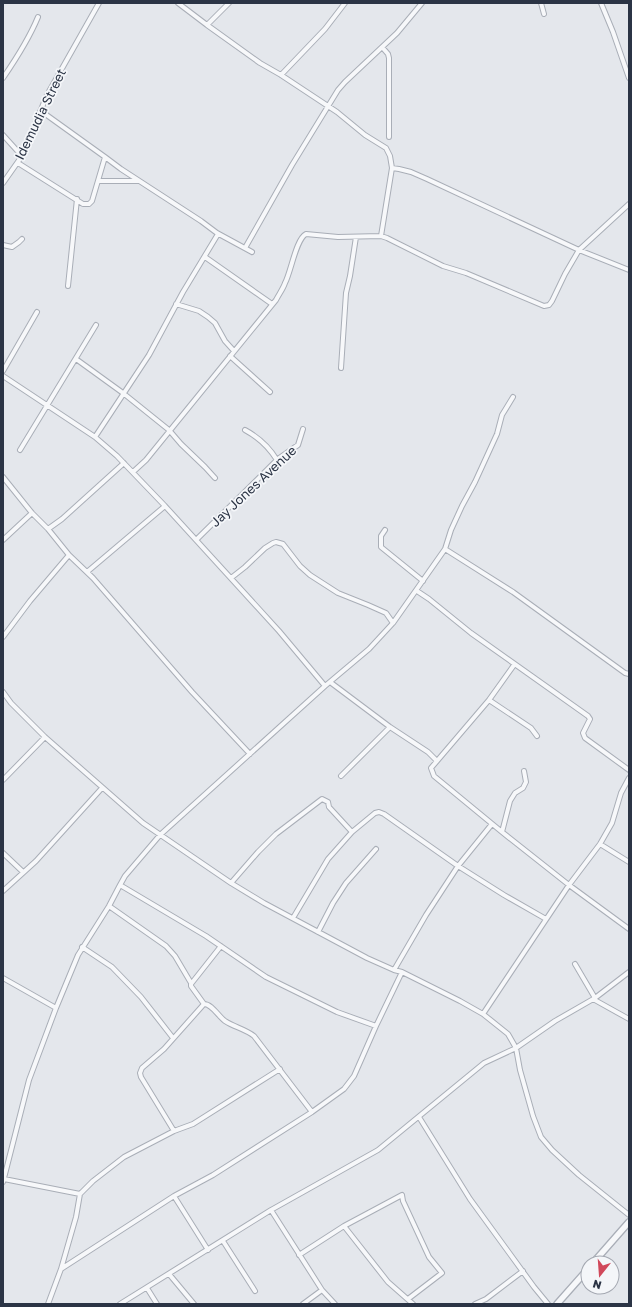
<svg xmlns="http://www.w3.org/2000/svg" width="632" height="1307" font-family="'Golos Text',sans-serif">
  <style>
    .lines { fill: none; stroke-linecap: round; stroke-linejoin: round }
    .minor-casing { stroke: #a9aeb7; stroke-width: 6 }
    .tertiary-casing { stroke: #a9aeb7; stroke-width: 8 }
    .minor { stroke: #f7f8fa; stroke-width: 4 }
    .tertiary { stroke: #f7f8fa; stroke-width: 5.5 }
    .labels { text-anchor: middle; dominant-baseline: central; stroke-width: 3.5; stroke-linejoin: round; paint-order: stroke }
    .street-label { font-size: 13px; fill: #2b3445; stroke: #f4f6f9 }
  </style>
  <rect width="100%" height="100%" fill="#e4e7ec"/>
  <g class="lines">
    <!-- minor casing -->
    <g class="minor-casing">
      <path id="minor" d="M178,3L207,25L229,3
        M541,3L544,14
        M601,3L613,32L629,78
        M207,25L260,63L281,75L337,112L365,135L386,148L390,156L392,168
        M382,47L388,54L389,58V137
        M281,75L325,29L345,3
        M3,78C16,59 29,39 38,17
        M41,111L105,157
        M3,135L22,156
        M18,163L83,204H89L92,201L105,157L121,169L201,221L217,233L252,252
        M98,181H139
        M3,183L22,156L47,95L99,3
        M381,236L392,168L399,169L411,172L427,179L579,250L629,270
        M3,245L12,247L19,242L22,239
        M245,248L292,165L338,90L345,82L397,33L422,3
        M205,257L272,304
        M68,286L77,199
        M176,304L199,311L208,317L215,323L225,341L234,351
        M230,356L270,392
        M76,359L123,393L169,430L181,444L205,467L215,478
        M341,368L346,293L350,276L356,237
        M3,371L37,312
        M3,376L95,437L117,456L165,506L279,631L325,686
        M245,430C258,437 269,447 277,460
        M95,437L149,355L183,292L218,234
        M20,450L96,325
        M133,472L146,460L276,300C279,294 283,289 285,283C291,272 296,239 306,234L338,237L381,236L387,238L443,266L466,273L544,306L549,305L552,301L565,274L579,250L629,204
        M3,477L32,513L48,529
        M385,530L381,536V547L423,581
        M3,540L32,513
        M196,540L278,459L298,445L303,429
        M445,549L513,592L625,673L629,674
        M69,555L93,578L192,692L250,754
        M87,572L165,506
        M231,578L245,567L265,548L273,543L276,542L283,544L300,566L310,575L338,593L368,605L386,613L393,623
        M417,591L429,599L471,633L588,716L590,719L583,733L585,738L629,770
        M3,637L30,601L69,555L48,529L62,519L124,463
        M514,665L489,700L437,761L431,768L434,776L502,832L569,885L629,929
        M330,682L390,727L428,752L437,761
        M3,692L11,703L45,737L143,823L231,883L264,903L367,958L394,970L402,972L460,1001L483,1014L508,1034L516,1048L520,1070L533,1116L541,1137L552,1150L579,1175L629,1215
        M489,700L531,728L537,736
        M341,776L390,727
        M3,780L45,737
        M502,832L510,801L515,793L523,788L526,782L524,771
        M600,844L629,862
        M3,853L23,872
        M231,883L258,852L276,834L322,799L328,802L329,807L352,832
        M120,885L206,936L266,977L337,1012L376,1026L402,972
        M3,891L36,861L102,788
        M109,906L166,946L175,956L191,983
        M293,918L328,859L352,832L375,813L379,812L384,814L458,866L504,895L546,919
        M318,932L333,903L346,883L376,849
        M82,947L112,967L141,997L173,1038
        M575,964L595,998
        M394,970L426,915L458,866L492,824
        M3,978L56,1008
        M593,999L629,1019
        M204,1004L191,986V984L221,946
        M483,1014L569,885L600,844L612,823L621,793L629,778
        M419,1117L470,1199L534,1287L548,1304
        M174,1131L141,1077L140,1073L142,1068L164,1049L204,1004C212,1004 218,1016 225,1021C234,1027 245,1029 254,1036L312,1112
        M4,1179L80,1194L93,1181L124,1157L174,1131L193,1124L280,1069
        M3,1182L29,1080L56,1008L78,955L109,906L120,885L125,876L160,835L325,686L369,649L393,623L445,549L451,530L462,506L475,482L497,434L502,415L513,397
        M174,1196L208,1250
        M271,1210L322,1290L335,1304
        M344,1226L388,1282L413,1304
        M223,1241L255,1291
        M299,1255L344,1226L402,1195L403,1201L429,1257L442,1273L408,1299
        M61,1269L76,1217L80,1194
        M169,1274L194,1304
        M147,1288L157,1304
        M48,1304L61,1269L174,1196L213,1175L312,1112L344,1089L354,1076L376,1026
        M120,1304L271,1210L378,1150L484,1063L516,1048L555,1021L595,998L629,972
        M303,1304L322,1290
        M475,1304L486,1299L523,1271"/>
    </g>
    <!-- tertiary casing -->
    <g class="tertiary-casing">
      <path id="tertiary" d="M593,1263L629,1222
        M557,1304L588,1269"/>
    </g>
    <!-- minor -->
    <use href="#minor" class="minor"/>
    <!-- tertiary -->
    <use href="#tertiary" class="tertiary"/>
  </g>
  <g class="labels">
    <!-- street labels -->
    <g class="street-label">
      <text transform="translate(40 114) rotate(-64)">Idemudia Street</text>
      <text transform="translate(253 486) rotate(-43)">Jay Jones Avenue</text>
    </g>
  </g>
  <!-- border -->
  <rect width="632" height="1307" fill="none" stroke="#2b3445" stroke-width="8"/>
  <!-- north arrow -->
  <g transform="translate(600 1275) rotate(197)"><circle r="19" fill="#f4f6f9" stroke="#a4a8b1"/>
  <path d="M0-3L7 15L0 10L-7 15Z" fill="#d1495b"/>
  <text y="-6" font-size="11" font-weight="bold" text-anchor="middle" fill="#2b3445">N</text>
  </g>
</svg>
